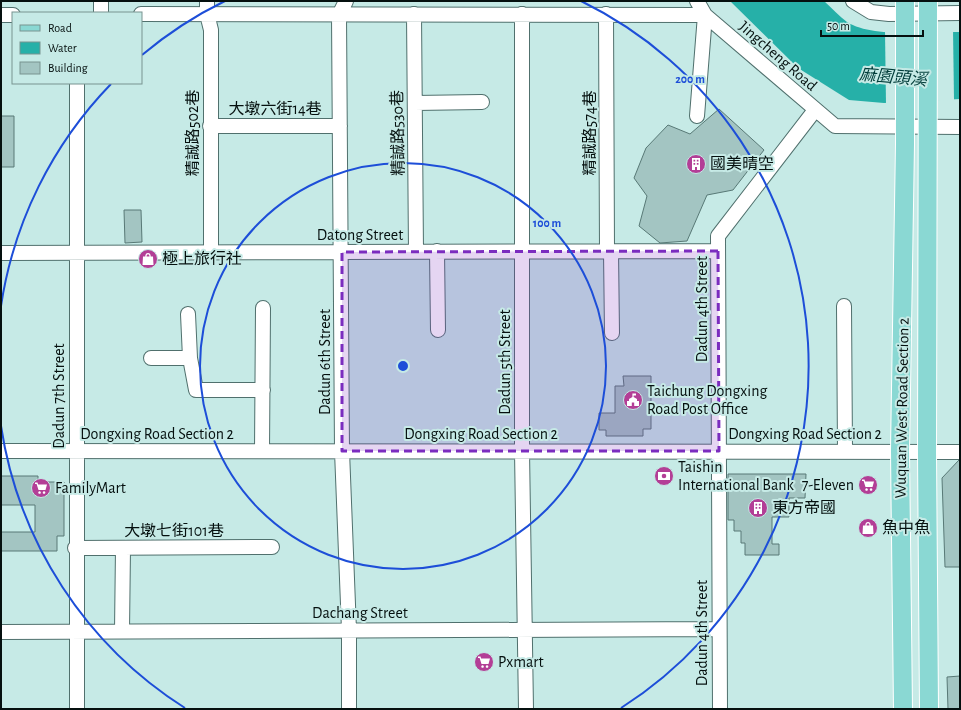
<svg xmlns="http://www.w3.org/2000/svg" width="961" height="710" font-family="'Alegreya Sans','Noto Sans TC',sans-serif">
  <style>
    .water { fill: #26b0a8 }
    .pier { fill: #c6eae6 }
    .building { fill: #a3c5c2; stroke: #587976 }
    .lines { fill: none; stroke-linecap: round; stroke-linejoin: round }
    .minor-casing { stroke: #50706d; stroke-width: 16 }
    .major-casing { stroke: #fff; stroke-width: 20 }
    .minor { stroke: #fff; stroke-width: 14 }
    .major { stroke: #8ad8d3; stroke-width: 18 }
    .marked { fill: #7b2cbf; fill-opacity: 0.2; stroke: #7b2cbf; stroke-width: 3; stroke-dasharray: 8 5; stroke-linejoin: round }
    .ring { fill: none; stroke: #1d4ed8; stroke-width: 2 }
    .labels { text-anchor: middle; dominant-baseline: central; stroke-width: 4; stroke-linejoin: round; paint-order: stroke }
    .street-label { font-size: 16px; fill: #05100f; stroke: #c6eae6 }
    .poi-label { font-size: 16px; fill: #05100f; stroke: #c6eae6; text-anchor: start }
    .water-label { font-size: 17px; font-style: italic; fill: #003c39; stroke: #c6eae6 }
    .centre { fill: #1d4ed8; stroke: #c6eae6; stroke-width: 2 }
    .ring-label { font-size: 12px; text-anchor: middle; font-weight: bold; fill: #1d4ed8; stroke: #c6eae6; stroke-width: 4; stroke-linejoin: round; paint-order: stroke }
  </style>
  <rect width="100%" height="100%" fill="#c6eae6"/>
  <!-- water -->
  <path class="water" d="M730,1H824C832,8 839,16 847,22C872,38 930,32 960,32V99L884,103L849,100L798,68Z"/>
  <!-- pier -->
  <path class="pier" d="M953,30L954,100L886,104L885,31Z"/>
  <!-- building -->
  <path class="building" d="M719,109L764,150L733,190L707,195L687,241L660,243L639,226L647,196L634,178L646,148L668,125L690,134Z
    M1,116H14V167H1Z
    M124,210H141L142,242L125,243Z
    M623,376H651V429H643V436H606V430H599V413H615V386H624Z
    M959,460H960V567H945L942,478Z
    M728,474H806L805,498H789V517H772V544H779V555H745V543H741V531H734V520H728Z
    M1,476H38V482H64V536H57V551H1V532H35V505H1Z
    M960,676V709H948L947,677Z"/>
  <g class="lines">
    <!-- minor casing -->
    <g class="minor-casing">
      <path id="minor" d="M207,1V14L211,30V252
        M346,1L339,15L342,451L349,630V709
        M697,1L705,15
        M853,1L871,12L889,14L960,13
        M101,13V1
        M141,14L705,15L835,126L960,127
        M414,14L416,252
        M522,14V451L526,709
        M606,14L607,251
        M1,15H13
        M77,83V709
        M415,103L482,102
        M697,116L705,15
        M210,126H340
        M437,251L438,330
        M611,251L612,333
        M1,253L718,251
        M844,306L845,451
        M188,314L190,358L196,390H263
        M151,358H190
        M1,451L960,452
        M262,451L263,308
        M75,548L272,547
        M122,631L123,548
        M1,632L719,629
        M720,709L718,236L815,110"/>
    </g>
    <!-- major casing -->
    <g class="major-casing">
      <path id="major" d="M928,1L927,452L929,709
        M903,709L900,451L905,144V1"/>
    </g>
    <!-- minor -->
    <use href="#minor" class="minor"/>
    <!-- major -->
    <use href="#major" class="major"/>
  </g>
  <!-- marked area -->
  <path class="marked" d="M718,251L719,451H342V252Z"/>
  <!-- distance rings -->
  <g class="ring">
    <circle cx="403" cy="366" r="203"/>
    <path d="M185 708A406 406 0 0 1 1 426M1 306A406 406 0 0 1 111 84M142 55A406 406 0 0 1 225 1M581 1A406 406 0 0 1 621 708"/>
  </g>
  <!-- icons -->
  <defs>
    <g id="building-disc" transform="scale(1)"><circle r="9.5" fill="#b33e96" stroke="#c6eae6"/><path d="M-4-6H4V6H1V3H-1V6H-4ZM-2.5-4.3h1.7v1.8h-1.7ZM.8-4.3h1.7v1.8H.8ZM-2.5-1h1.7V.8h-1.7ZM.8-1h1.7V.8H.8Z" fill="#fff"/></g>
    <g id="shop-disc" transform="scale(1)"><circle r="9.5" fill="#b33e96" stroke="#c6eae6"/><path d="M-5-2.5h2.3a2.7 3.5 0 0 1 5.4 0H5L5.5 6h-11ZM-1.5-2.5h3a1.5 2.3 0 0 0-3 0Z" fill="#fff"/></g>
    <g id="civic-disc" transform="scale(1)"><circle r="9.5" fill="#b33e96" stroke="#c6eae6"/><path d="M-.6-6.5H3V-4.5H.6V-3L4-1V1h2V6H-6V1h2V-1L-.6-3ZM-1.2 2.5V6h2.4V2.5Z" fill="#fff"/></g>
    <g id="bank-disc" transform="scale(1)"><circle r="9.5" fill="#b33e96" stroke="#c6eae6"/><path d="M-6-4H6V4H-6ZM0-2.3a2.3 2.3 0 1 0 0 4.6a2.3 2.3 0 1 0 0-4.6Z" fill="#fff"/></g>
    <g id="supermarket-disc" transform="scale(1)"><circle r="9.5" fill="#b33e96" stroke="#c6eae6"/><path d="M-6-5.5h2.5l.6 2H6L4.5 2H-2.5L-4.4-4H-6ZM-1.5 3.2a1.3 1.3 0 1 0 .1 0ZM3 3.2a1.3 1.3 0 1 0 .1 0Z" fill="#fff"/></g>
  </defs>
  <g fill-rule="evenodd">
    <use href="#building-disc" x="696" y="164"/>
    <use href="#shop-disc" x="148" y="259"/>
    <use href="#civic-disc" x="633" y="400"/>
    <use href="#bank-disc" x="664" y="476"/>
    <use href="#supermarket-disc" x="868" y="485"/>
    <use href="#supermarket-disc" x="41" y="488"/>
    <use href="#building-disc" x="758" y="508"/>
    <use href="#shop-disc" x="868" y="528"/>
    <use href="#supermarket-disc" x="484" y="662"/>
  </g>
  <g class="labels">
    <!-- street labels -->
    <g class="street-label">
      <text transform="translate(778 56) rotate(41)">Jingcheng Road</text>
      <text x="275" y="109">大墩六街14巷</text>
      <text transform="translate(193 133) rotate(-90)">精誠路502巷</text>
      <text transform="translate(398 133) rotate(-91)">精誠路530巷</text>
      <text transform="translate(590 133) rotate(-90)">精誠路574巷</text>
      <text x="360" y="235">Datong Street</text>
      <text transform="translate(702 309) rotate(-90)">Dadun 4th Street</text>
      <text transform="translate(325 362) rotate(-90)">Dadun 6th Street</text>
      <text transform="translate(505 362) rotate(-90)">Dadun 5th Street</text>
      <text transform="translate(59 396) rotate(-90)">Dadun 7th Street</text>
      <text transform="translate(902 408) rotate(-89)">Wuquan West Road Section 2</text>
      <text x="157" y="434">Dongxing Road Section 2</text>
      <text x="481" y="434">Dongxing Road Section 2</text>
      <text x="805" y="434">Dongxing Road Section 2</text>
      <text x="174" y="531">大墩七街101巷</text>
      <text x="360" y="613">Dachang Street</text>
      <text transform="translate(702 633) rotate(-90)">Dadun 4th Street</text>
    </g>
    <!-- poi labels -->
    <g class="poi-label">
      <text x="710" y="164">國美晴空</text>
      <text x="162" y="259">極上旅行社</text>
      <text x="647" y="391">Taichung Dongxing<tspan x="647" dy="18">Road Post Office</tspan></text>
      <text x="678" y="467">Taishin<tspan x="678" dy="18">International Bank</tspan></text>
      <text x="854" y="485" text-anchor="end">7-Eleven</text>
      <text x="55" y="488">FamilyMart</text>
      <text x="772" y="508">東方帝國</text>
      <text x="882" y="528">魚中魚</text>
      <text x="498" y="662">Pxmart</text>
    </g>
    <!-- water labels -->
    <g class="water-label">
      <text transform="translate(893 77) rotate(5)">麻園頭溪</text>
    </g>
  </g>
  <circle cx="403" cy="366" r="6" class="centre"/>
  <g class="ring-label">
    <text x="690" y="83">200 m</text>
    <text x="547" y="227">100 m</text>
  </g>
  <!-- border -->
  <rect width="961" height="710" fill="none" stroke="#05100f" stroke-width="4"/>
  <!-- legend -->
  <rect x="12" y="12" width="130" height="72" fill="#c6eae6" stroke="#799390"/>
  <rect x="20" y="25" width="20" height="6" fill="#8ad8d3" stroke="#799390"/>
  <text x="48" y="32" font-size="12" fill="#05100f">Road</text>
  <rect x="20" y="42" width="20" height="12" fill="#26b0a8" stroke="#799390"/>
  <text x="48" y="52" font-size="12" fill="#05100f">Water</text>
  <rect x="20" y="62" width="20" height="12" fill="#a3c5c2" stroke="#799390"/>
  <text x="48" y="72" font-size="12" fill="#05100f">Building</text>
  <!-- scale -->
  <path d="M821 30v6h102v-6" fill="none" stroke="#05100f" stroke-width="2"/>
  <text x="827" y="30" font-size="12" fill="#05100f" stroke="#c6eae6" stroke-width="3" paint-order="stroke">50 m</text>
</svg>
